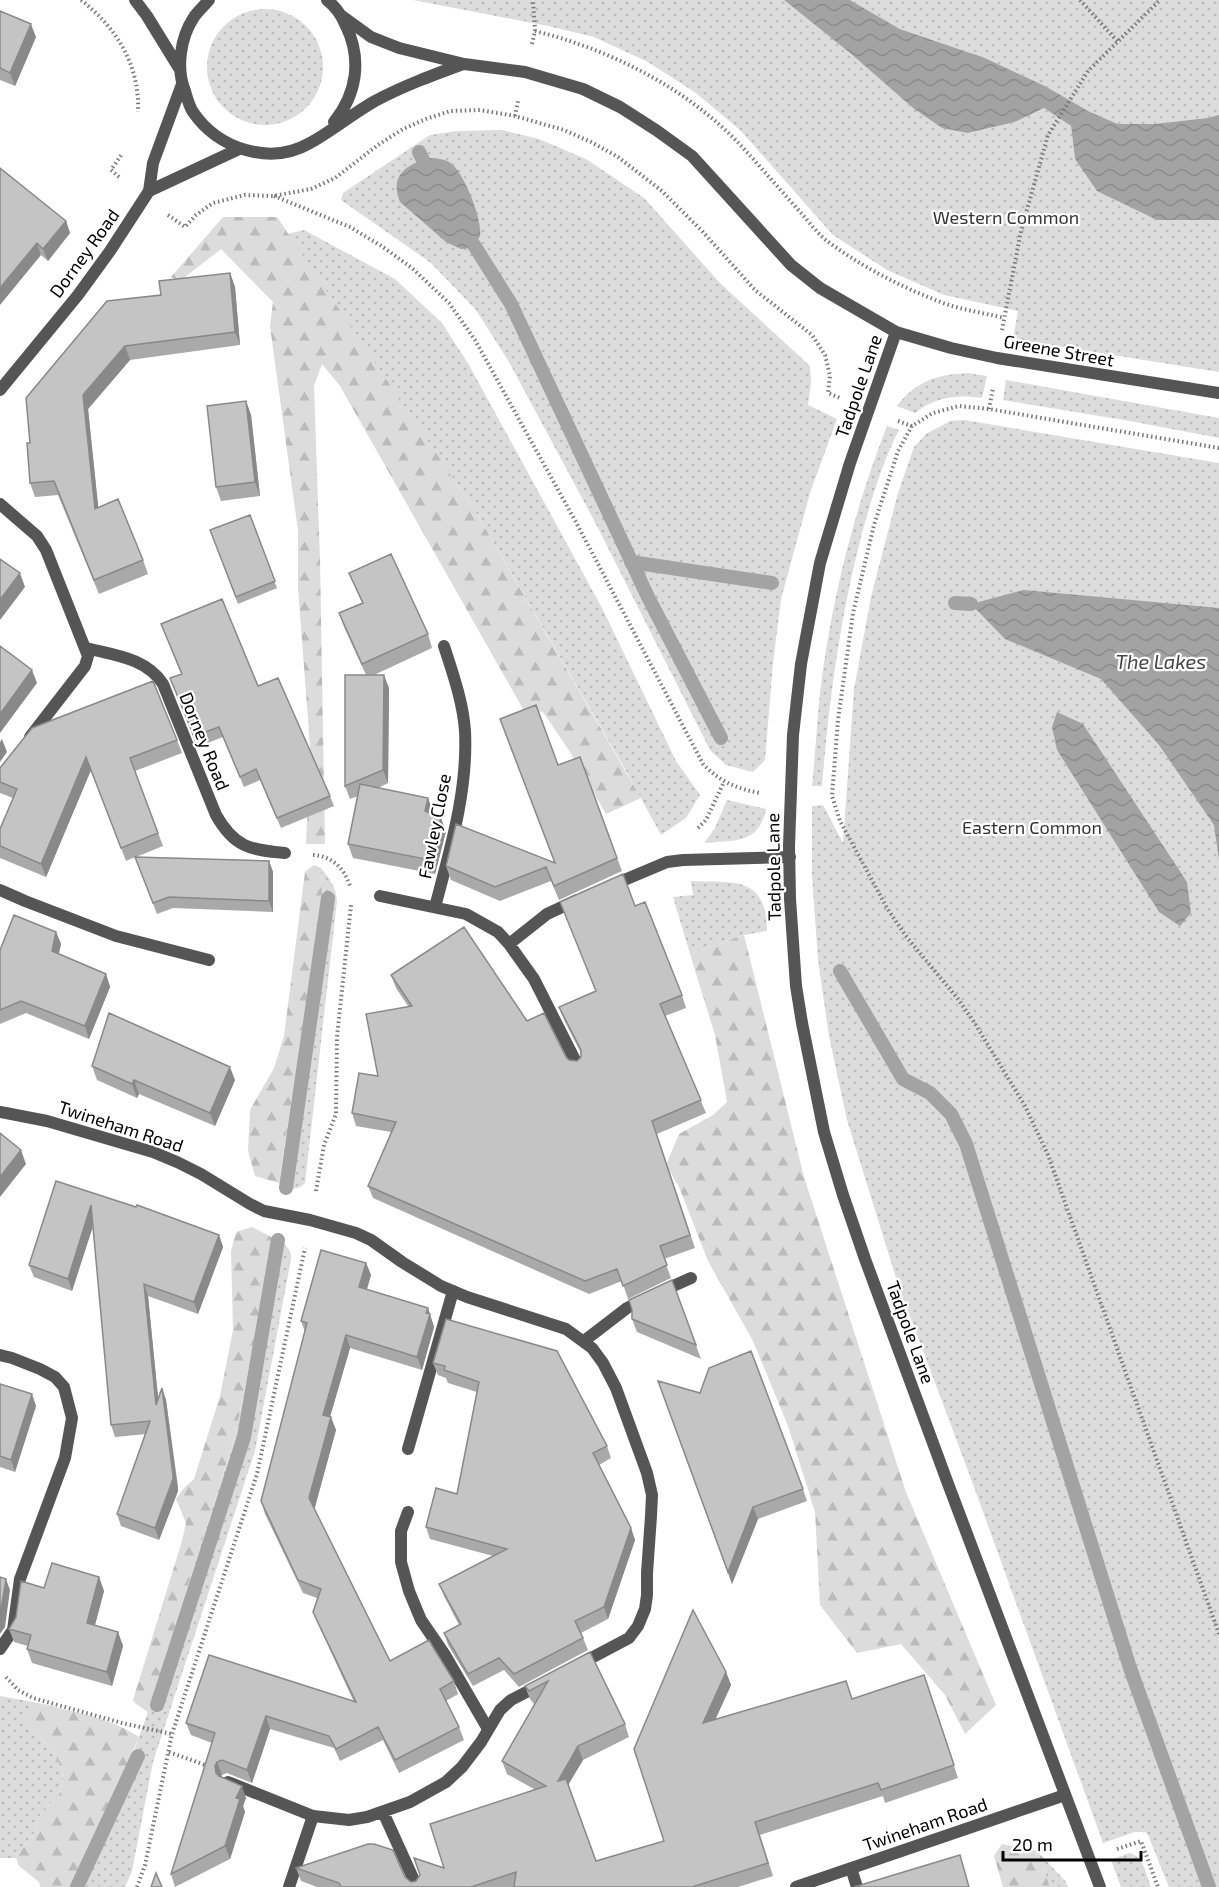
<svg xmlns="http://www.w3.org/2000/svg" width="1219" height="1887" font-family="'Exo 2',sans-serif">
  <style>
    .green { fill: url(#green-dots) }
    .forest { fill: url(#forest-firs) }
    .water { fill: url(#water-waves) }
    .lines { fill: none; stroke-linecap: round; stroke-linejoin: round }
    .stream { stroke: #a3a3a3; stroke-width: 14 }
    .path { stroke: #777; stroke-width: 4; stroke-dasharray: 1.5 3; stroke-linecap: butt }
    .service { stroke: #555; stroke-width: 12 }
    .minor { stroke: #555; stroke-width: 12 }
    .tertiary { stroke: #555; stroke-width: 12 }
    .wall { fill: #a9a9a9 }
    .shaded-wall { fill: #898989 }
    .building { fill: #c4c4c4; stroke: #898989; stroke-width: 1.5 }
    .labels { text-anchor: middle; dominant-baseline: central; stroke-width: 4.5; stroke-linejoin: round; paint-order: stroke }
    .park-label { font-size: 18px; fill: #333; stroke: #fff }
    .street-label { font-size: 18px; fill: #000; stroke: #fff }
    .water-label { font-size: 20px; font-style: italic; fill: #444; stroke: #fff }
  </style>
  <defs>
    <pattern id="green-dots" width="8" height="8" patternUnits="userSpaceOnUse" patternTransform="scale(1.5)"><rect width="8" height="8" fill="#dcdcdc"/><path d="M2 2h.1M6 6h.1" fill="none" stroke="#bbb" stroke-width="1.8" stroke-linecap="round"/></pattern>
    <pattern id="forest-firs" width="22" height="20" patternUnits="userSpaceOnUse" patternTransform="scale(1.5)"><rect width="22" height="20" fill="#dcdcdc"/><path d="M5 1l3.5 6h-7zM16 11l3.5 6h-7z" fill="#bbb"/></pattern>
    <pattern id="water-waves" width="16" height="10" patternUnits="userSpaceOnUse" patternTransform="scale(1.5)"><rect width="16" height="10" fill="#a3a3a3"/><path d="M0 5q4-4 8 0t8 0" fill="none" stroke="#8b8b8b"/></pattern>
  </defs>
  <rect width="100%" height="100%" fill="#fff"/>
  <!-- green -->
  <path class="green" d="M413,0H784L850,53L913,108L969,133L1015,122L1044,108L1071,126L1075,160L1157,220H1219V372L1013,339L1018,311L944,295L887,270L833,235L740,130L696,93L648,62L594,37L548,26Z
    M850,0H1219V115L1207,118L1154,124H1118L1090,112L1045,86L985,58L900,29Z
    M207 67a58 58 0 1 1 116 0a58 58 0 1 1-116 0Z
    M502,130L539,139L586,159L644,198L721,284L810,366L811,383L808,405L837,419L810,493L781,599L773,663L765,760L753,772L726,765L710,750L596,524L509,362L476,310L431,263L341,200L343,193L430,135L457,131Z
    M304,230L395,279L442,323L469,365L602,608L676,761L700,795L686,818L661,835L625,769L477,514L287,234Z
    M968,373L987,376L982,398C958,394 935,397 915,413L897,406C917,380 937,375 968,373Z
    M1006,380L1219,418V438L1130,421L1003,400Z
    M964,420L1219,463V1887H1169L1148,1835L1145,1832H1135L1103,1843L970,1476L898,1284L847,1120L829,1036L818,960L812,875V806L823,805L843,843L854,689L871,597L898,493L914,447L926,434L950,421Z
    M887,426L899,430C882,463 872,498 862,533C840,618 829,699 822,786H812C816,750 817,713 822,677C834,590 855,508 887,426Z
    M727,800L766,809C759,845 734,840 704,843L715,828Z
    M321,868C330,879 336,887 337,901L305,1183C298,1191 287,1190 279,1183L322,896Z
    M691,881C735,883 766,875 767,931L744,935L690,954L673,897L693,895Z
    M275,1239C284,1243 292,1249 291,1259L255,1451L153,1762L132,1871L125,1887H73L135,1748L148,1712L235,1436Z
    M0,1696L49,1705L36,1706L30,1731L51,1747L64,1774L60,1793L40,1815L34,1833L16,1858H0Z
    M1037,1851L1066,1882L1068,1887H1050Z
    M1129,1853C1144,1856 1146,1875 1151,1887H1121L1111,1860Z"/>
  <!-- forest -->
  <path class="forest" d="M223,217H277L477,514L641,798L606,814L570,752L543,712L523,709L340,386L322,364L314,386L320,560L325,844H306L310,746L298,588V531L270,326L273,302L221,249L180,281L171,277Z
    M314,865L321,868L322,896L279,1183L255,1176L248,1151L250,1110L274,1068L284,1036L305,872Z
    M744,935L804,1177L906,1492L996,1705L965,1734L945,1695L901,1644L857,1653L820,1605L815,1512L788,1426L753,1341L708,1261L679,1187L666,1165L679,1134L713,1115L727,1102L715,1035L690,954Z
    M252,1227L275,1239L235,1436L148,1712L136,1704L133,1700L182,1541L186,1523L176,1499L183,1489L194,1479L220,1396L233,1330L231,1251L236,1232Z
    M49,1705C83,1715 108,1717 139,1737L73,1887H40L39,1882L19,1866L16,1858L34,1833L40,1815L60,1793L64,1774L51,1747L30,1731L21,1720L23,1712L36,1706Z
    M1002,1844L1037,1851L1050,1887H1003L994,1856Z"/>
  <!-- water -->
  <path class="water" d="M784,0H850L900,29L985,58L1045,86L1090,112L1118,124H1154L1207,118L1219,115V220H1157L1097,191L1075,159L1071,126L1044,108L1015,122L968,133L942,128L913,108L850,53Z
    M430,158C436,158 444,159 449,162C463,169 483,221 480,236C478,240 475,244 472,248L461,249L446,242L400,202C389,175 407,164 430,158Z
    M1024,590L1219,608V860L1214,825L1159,745L1101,679L1005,639L971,604Z
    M1057,712L1083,724L1187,882L1191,913L1180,926L1159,912L1057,750L1052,727Z"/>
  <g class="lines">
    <!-- stream -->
    <path class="stream" d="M419,152L423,160
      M474,245L511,304L648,597L721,738
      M631,562L772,583
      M955,603L971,604
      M840,971L903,1079L930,1093L951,1114L966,1144L1130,1668L1209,1887
      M286,1188L328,898
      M157,1705L244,1437L278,1240
      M77,1887L138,1756"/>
    <!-- path -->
    <path class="path" d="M81,0C117,28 140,66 138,112
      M1080,0L1118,42
      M535,31C612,50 691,90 745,150C764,171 783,193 802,214C810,223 818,234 827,241C862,267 901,287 943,303C963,310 984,313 1004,318
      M532,44L535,31L533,0
      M515,116L518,101
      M119,177L111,170L122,154
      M274,196L350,227L383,247L412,268L449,303L475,340L577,524L703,764C719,781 737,789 760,793
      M168,215L185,227L196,215L213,203L245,195L273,196L311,189L335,178L378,145L403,129L426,119L450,111L480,110L515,116L564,130L591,142L618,157L662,191L703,232L755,290L812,335L825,355L830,376L828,393L840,398
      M1002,330L1021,231L1048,135L1088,71L1160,0
      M989,409L993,388
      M898,421L912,426
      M1219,448L989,409L959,406L933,413L912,426L898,451L874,525L853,613L838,720L832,796L840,821L887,908L905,935L958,999L974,1022L1025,1106L1048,1155L1219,1634
      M698,828L706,820L724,782
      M313,855C332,856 344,868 350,886
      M316,1191L324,1145L336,1114L337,1037L351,905
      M6,1677L18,1690L33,1698L122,1723L172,1734
      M169,1752L205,1765
      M1117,1849L1141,1841L1158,1887
      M137,1887L145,1865L172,1734L257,1474L305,1248"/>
    <!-- service -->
    <path class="service" d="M435,907C450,850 468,791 465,731C463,702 453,674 444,646
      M662,1291L691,1278
      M584,1341L627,1308L643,1300
      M408,1449L453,1291
      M408,1512L401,1531V1562L409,1591L421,1620L445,1655L488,1729
      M289,1887L313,1816"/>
    <!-- minor -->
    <path class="minor" d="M149,191L239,149
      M0,390L78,295L110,251L149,191L153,163L182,84
      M0,504L37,536L46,550L88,656L85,666L30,737
      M86,648C114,655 146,658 163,684L216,815C234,847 250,850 285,853
      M610,886L667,862L683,860L790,857
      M0,890L25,901L116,936L209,960
      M380,896L466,914L498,932L509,944L534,979L578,1066
      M509,944L547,914L577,900
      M0,1112L47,1121L153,1152L177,1162L201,1174L250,1204L264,1211L310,1220L356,1233L371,1240L402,1262L441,1286L467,1297L566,1329L592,1348L603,1363L616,1388L647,1473L652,1495L651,1516L647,1573V1595L645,1609L638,1626L629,1638L578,1665
      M0,1355L12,1358L40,1369L55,1377L64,1387L72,1418L65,1458L20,1579L13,1630L0,1649
      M228,1782L313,1816L349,1820L367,1817L410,1802L446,1782L462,1767L481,1742L500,1710L511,1700L542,1684
      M383,1812L417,1887
      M851,1868L857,1887
      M796,1887L1065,1795"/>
    <!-- tertiary -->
    <path class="tertiary" d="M135,0L147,16L179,68
      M209,0C204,6 198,11 194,17C180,38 176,69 185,91C187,98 189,106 193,112C218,149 270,166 310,143C332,131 352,114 375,101C403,86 433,75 463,64
      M327,0C336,7 342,16 346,26C362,59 357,94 334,122
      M342,16L371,37L399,48L464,64L525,72L583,89L620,107L656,130L692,156L791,265L820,288L896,332L951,348L997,358L1219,393
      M896,332L850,463L820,563L801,664L793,735L789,846L790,899L796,986L802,1023L824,1132L843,1195L865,1259L947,1481L1100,1887"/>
  </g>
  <!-- wall -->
  <path class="wall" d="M0,11L36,37L15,86L0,80Z
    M0,168L66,221L70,233L48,261L41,255Z
    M230,273L235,287L240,345L130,360L88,409L98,507L143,560L148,574L99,594L58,495L35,497L30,483V443L161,295Z
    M246,401L251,415L260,496L221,501L216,487Z
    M250,515L277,588L238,604L210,530Z
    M349,573L428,634L432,648L374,675L389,688L388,783L378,788L433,811L432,814L446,831L435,874L353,858L348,844L358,796L350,799L345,786L366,675L344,627L339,613L362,603Z
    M161,624L258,686L330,796L334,806L281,828L260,780L244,787L223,737L197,747L174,688L181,674Z
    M177,740L182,753L135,771L163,846L136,857L269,861L273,872V912L173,908L157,914L135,857L126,861L91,770L46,877L0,858V829L13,798L0,793V768Z
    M580,757L622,871L559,900L551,881L500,901L451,880L446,866L554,863L558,765Z
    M635,906L682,995L686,1008L665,1016L706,1113L657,1134L695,1248L664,1259L671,1278L628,1299L622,1281L589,1294L373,1198L368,1186L391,1132L356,1126L352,1113L378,1076L408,1006L396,988L391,975L527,1021L569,1060L577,1061L581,1057V1053L564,1020L559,1007L596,991Z
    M56,932L61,944L59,954L106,974L110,987L89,1039L26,1013L0,1024V950Z
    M92,1066L235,1080L215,1126L139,1094L137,1098L97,1080Z
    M56,1181L219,1235L223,1247L198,1314L148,1296L158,1398L162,1388L166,1400L178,1486V1491L159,1540L121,1526L117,1514L146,1434L115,1437L111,1425L93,1225L72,1291L34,1277L29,1265Z
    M366,1263L371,1275L366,1290L428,1308L434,1327L422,1370L350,1348L330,1417L336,1430L314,1509L390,1661L454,1681L458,1694L446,1701L459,1727L464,1740L399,1773L383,1740L340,1761L334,1748L270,1729L252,1783L227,1773L222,1775L221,1776L246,1798L243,1806L245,1812L230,1859L175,1887L171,1874L212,1743L191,1735L186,1723L354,1702L318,1624L313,1612L317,1598L303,1593L265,1514L261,1501L305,1332L301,1321Z
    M672,1280L701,1359L637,1332L632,1319Z
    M446,1319L607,1446L611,1458L599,1465L631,1528L635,1540L608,1619L581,1633L588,1650L519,1687L504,1670L473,1686L448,1645L444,1633L459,1625L444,1596L439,1584L493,1556L430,1539L426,1527L457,1494L477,1392L448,1383L446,1378L438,1375L433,1363Z
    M0,1384L36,1406L15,1472L0,1467Z
    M662,1393L803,1489L807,1501L758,1519L732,1584Z
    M99,1577L104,1591L95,1625L118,1632L123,1646L112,1686L32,1663L27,1649L28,1646L14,1642L9,1629L44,1588Z
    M590,1652L625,1724L629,1737L583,1760L568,1785L596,1861L664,1841L726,1672L731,1685L715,1719L853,1699L924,1675L958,1778L885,1803L883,1796L760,1835L773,1876L738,1887H317L301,1881L296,1868L405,1877L411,1882L416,1881L444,1868L534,1789L507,1774L502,1761L536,1703L534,1704L530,1699L525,1686Z"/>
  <!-- shaded-wall -->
  <path class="shaded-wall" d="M31,24L36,37L15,86L10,73Z
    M66,221L70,233L48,261L43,249Z
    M37,243L41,255L0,305V288Z
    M230,273L235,287L240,345L235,332Z
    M125,346L130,360L88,409L100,523L95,509L83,395Z
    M246,401L251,415L260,496L255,482Z
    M20,573L25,587L0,620V600Z
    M32,670L37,683L0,733V714Z
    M384,675L389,688L388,783L383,770Z
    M2,739L7,752L0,762V742Z
    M86,757L91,770L46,877L41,864Z
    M428,798L433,811L430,825L425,811Z
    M441,818L446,831L435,874L430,860Z
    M269,861L273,872V912L269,901Z
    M56,932L61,944L56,964L52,951Z
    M106,974L110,987L89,1039L85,1026Z
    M230,1067L235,1080L215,1126L210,1113Z
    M134,1080L139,1094L137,1098L132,1084Z
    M21,1150L26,1164L0,1197V1177Z
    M91,1205L96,1217L72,1291L68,1279Z
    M219,1235L223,1247L198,1314L194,1302Z
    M366,1263L371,1275L364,1300L359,1287Z
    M144,1284L148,1296L160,1417L156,1405Z
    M428,1308L434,1327L422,1370L417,1357Z
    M346,1335L350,1348L327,1427L323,1415Z
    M162,1388L166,1400L178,1491L159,1540L155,1528Z
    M32,1394L36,1406L15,1472L11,1460Z
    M331,1417L336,1430L314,1511L309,1498Z
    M753,1507L758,1519L732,1584L728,1572Z
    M631,1528L635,1540L608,1619L604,1607Z
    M99,1577L104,1591L92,1636L87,1623Z
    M6,1579L10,1590L5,1627L0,1634V1616Z
    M118,1632L123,1646L112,1686L107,1672Z
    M726,1672L731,1685L708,1736L703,1723Z
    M266,1716L270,1729L252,1783L247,1770Z
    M578,1746L583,1760L568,1785L558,1781Z
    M217,1762L222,1775L219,1778L216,1773L215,1766Z
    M242,1786L246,1798L243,1806L245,1812L230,1859L225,1846L236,1798Z"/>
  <!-- building -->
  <path class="building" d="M0,11L31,24L10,73L0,68Z
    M0,168L66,221L43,249L37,243L0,288Z
    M230,273L235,332L125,346L83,395L95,509L118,499L143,560L94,580L54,481L30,483L27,443H30L26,398L107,301L161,295L159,281Z
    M246,401L255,482L216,487L207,406Z
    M250,515L275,581L236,597L210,530Z
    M391,554L428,634L362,664L339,613L363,603L349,573Z
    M0,559L20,573L0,600Z
    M222,599L258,686L278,678L330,796L277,818L256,769L240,777L219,727L194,736L170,678L182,674L161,624Z
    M0,646L32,670L0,714Z
    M345,675H384L383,770L345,786Z
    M153,681L177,740L130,758L158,833L121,848L86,757L41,864L0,846V829L17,789L0,782V768L32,728Z
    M536,705L558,765L580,757L617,858L554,886L546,867L495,887L446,866L456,824L555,863L500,719Z
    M360,784L428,798L425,811L441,818L430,860L348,844Z
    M135,857L269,861V901L169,897L153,903Z
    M623,874L635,906L645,902L682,995L660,1004L701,1100L652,1121L690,1235L660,1246L667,1265L623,1286L617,1269L585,1281L368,1186L396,1122L352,1113L359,1073L378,1076L366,1014L412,1006L391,975L464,927L527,1021L544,1013L566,1057L569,1060L577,1061L581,1057V1050L559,1007L596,991L560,902Z
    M14,915L56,932L52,951L106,974L85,1026L21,1001L0,1010V950Z
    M109,1013L230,1067L210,1113L134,1080L132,1084L92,1066Z
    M0,1133L21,1150L0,1177Z
    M56,1181L136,1207L137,1205L219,1235L194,1302L144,1284L156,1405L162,1388L173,1475V1479L155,1528L117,1514L150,1421L111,1425L91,1205L68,1279L29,1265Z
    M321,1250L366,1263L359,1287L428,1308L426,1313L430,1314L417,1357L346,1335L323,1415L331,1417L309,1498L390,1661L429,1640L433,1647L454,1681L440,1689L459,1727L395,1760L378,1727L336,1749L329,1736L266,1716L247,1770L222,1760L217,1762L215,1766L216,1773L219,1776L242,1786L236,1798L240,1799L225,1846L171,1874L215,1733L186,1723L209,1655L356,1702L313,1612L321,1589L298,1580L261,1501L307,1323L301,1321Z
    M672,1280L696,1345L632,1319V1310L629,1300Z
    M446,1319L557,1351L607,1446L593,1453L631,1528L604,1607L575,1621L583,1638L514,1674L499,1658L468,1674L444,1633L461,1624L439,1584L507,1549L426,1527L436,1488L457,1494L479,1382L444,1370L445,1366L433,1363Z
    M751,1351L803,1489L753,1507L728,1572L658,1381L700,1393L709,1368Z
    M0,1384L32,1394L11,1460L0,1456Z
    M52,1563L99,1577L87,1623L118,1632L107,1672L27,1649L31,1635L9,1629L16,1617L21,1581L44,1588Z
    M0,1577L6,1579L0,1616Z
    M693,1610L726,1672L703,1723L846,1681L852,1699L924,1675L954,1765L881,1790L878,1783L755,1822L768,1863L692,1887H514L516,1872L471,1887H341L339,1883L296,1868L368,1844H374L393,1850L405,1877L411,1882L416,1881L420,1875L414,1858L444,1868L430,1824L546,1786L502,1761L548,1681L529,1691L525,1686L590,1652L625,1724L578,1746L558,1781L566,1779L596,1861L664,1841L634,1749Z
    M960,1855L969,1887H854Z
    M156,1873L162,1887H151Z"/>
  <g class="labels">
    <!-- park labels -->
    <g class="park-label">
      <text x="1006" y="217">Western Common</text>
      <text x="1032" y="827">Eastern Common</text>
    </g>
    <!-- street labels -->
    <g class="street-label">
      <text transform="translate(84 253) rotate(-54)">Dorney Road</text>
      <text transform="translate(1059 350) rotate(10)">Greene Street</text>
      <text transform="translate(858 386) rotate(-71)">Tadpole Lane</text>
      <text transform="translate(205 741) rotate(68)">Dorney Road</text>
      <text transform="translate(434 826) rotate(-79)">Fawley Close</text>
      <text transform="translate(773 867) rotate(-91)">Tadpole Lane</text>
      <text transform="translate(121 1126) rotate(18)">Twineham Road</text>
      <text transform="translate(911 1332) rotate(70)">Tadpole Lane</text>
      <text transform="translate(925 1824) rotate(-19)">Twineham Road</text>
    </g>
    <!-- water labels -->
    <g class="water-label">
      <text x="1161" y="661">The Lakes</text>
    </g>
  </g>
  <!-- scale -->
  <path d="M1003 1851v9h138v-9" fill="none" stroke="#000000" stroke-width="3"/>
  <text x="1012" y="1851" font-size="18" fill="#000000" stroke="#ffffff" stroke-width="4.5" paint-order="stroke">20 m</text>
</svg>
